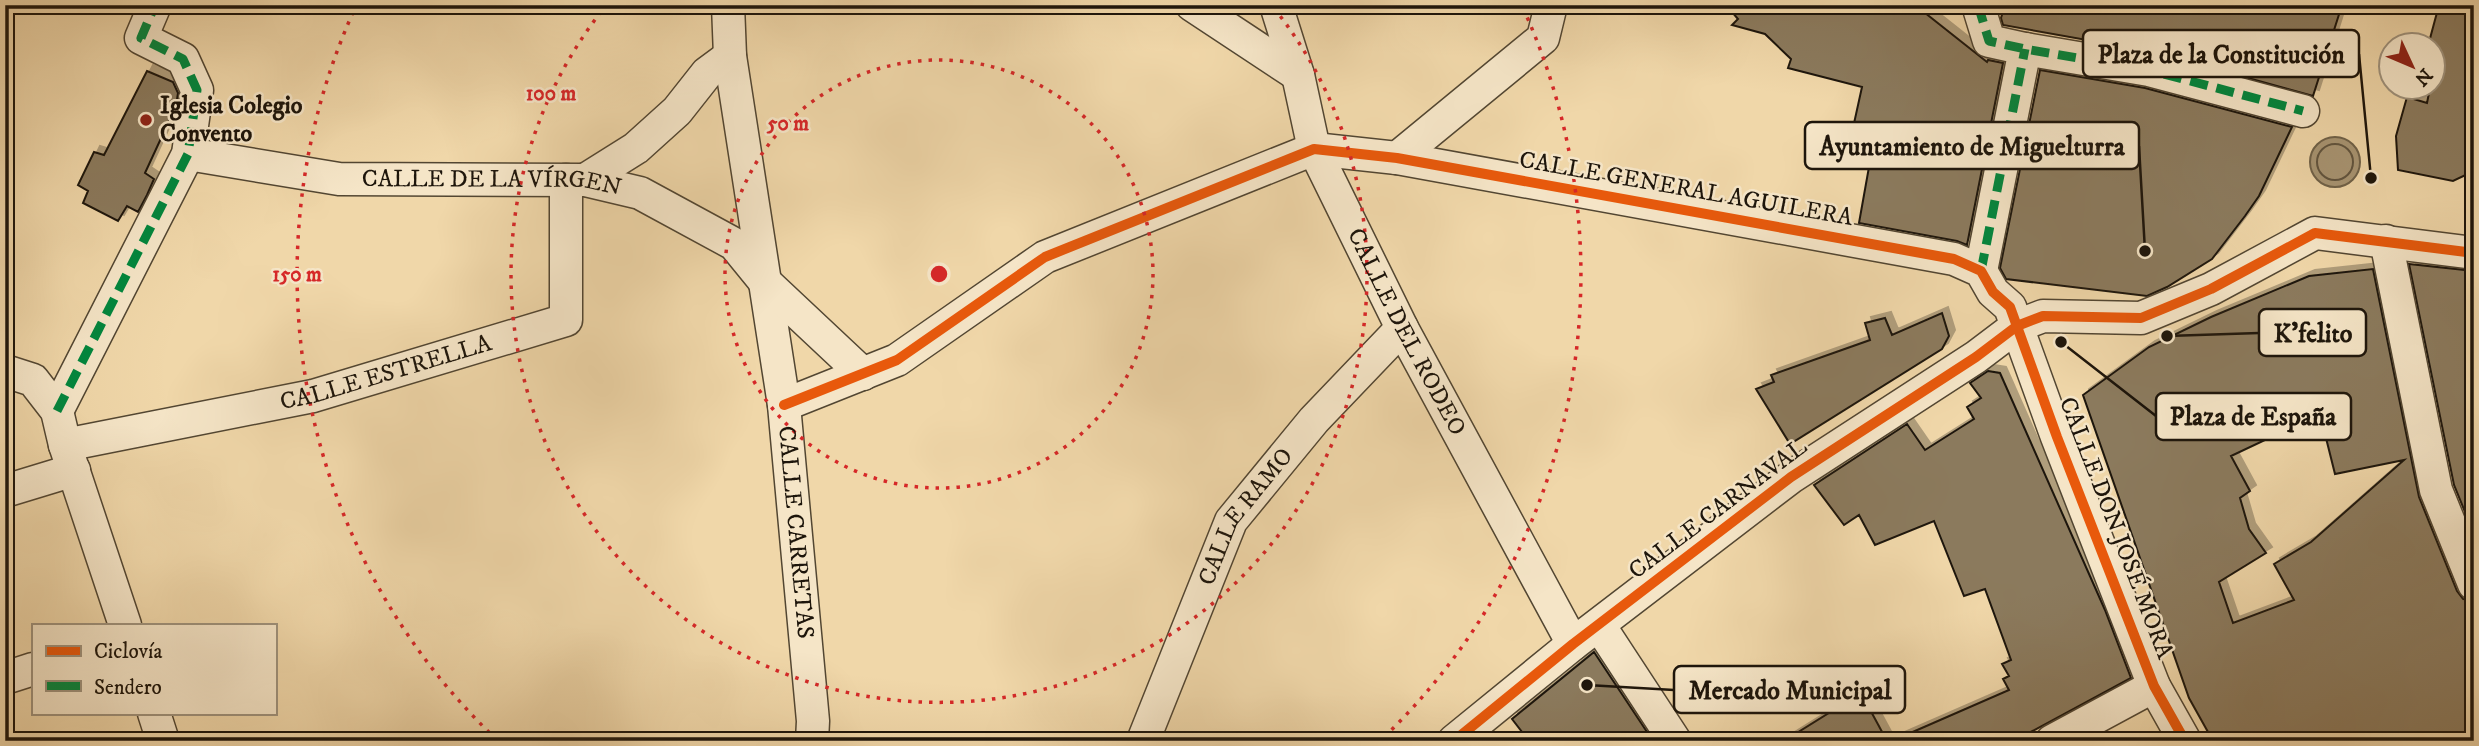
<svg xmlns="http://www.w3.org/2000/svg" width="2479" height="746" font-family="'IM FELL DW Pica',serif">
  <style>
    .water { fill: #a89573; stroke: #706249; stroke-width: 2 }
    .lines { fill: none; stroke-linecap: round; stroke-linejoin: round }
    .shore { stroke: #62553f; stroke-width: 2 }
    .building { fill: #8b7a5d; stroke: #1d150b; stroke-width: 2; fill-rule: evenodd; filter: url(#shadow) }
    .street-casing { stroke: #524632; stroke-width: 35 }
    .street { stroke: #f5e5c7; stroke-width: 32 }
    .quiet { stroke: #00873e; stroke-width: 9; stroke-dasharray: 18 9; stroke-linecap: butt }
    .cycleway-casing { stroke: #f5e5c7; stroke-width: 15 }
    .cycleway { stroke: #e8590c; stroke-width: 10 }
    .ring { fill: none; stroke: #d62828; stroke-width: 3.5; stroke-dasharray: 3.5 7 }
    .poi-dot { fill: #8f2418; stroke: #f5e5c7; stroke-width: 2.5 }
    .labels { text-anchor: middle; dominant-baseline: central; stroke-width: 5; stroke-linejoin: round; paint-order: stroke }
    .poi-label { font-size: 24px; font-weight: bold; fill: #1d150b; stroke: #f5e5c7; text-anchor: start }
    .street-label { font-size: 24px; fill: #1d150b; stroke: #f5e5c7 }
    .centre { fill: #d62828; stroke: #f5e5c7; stroke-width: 3.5 }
    .ring-label { font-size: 21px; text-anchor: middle; font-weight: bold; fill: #d62828; stroke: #f5e5c7; stroke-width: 5; stroke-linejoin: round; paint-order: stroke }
    .leader { fill: none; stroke: #1d150b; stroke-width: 2.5 }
    .callout-dot { fill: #1d150b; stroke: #f5e5c7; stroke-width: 2.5 }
    .callout { fill: #f5e5c7; stroke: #1d150b; stroke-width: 2.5 }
    .callout-label { font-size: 26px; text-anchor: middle; font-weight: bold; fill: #1d150b }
  </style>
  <defs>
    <filter id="shadow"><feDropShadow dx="6" dy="-6" stdDeviation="0" flood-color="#0004"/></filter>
  </defs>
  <rect width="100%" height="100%" fill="#f0d7a9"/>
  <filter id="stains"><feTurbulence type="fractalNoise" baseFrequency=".00286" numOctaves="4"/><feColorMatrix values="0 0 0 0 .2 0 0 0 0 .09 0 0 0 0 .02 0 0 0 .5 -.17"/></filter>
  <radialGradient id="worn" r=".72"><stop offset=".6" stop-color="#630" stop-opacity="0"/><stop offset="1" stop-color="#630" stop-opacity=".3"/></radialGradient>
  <!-- water -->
  <path class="water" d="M2310 162a25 25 0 1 1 50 0a25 25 0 1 1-50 0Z"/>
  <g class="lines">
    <!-- shore -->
    <path class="shore" d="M2317 162a18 18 0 1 1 36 0a18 18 0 1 1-36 0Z"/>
  </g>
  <!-- building -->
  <path class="building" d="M1726,5H1915L1987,62L1988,60L2003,63L1967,245L1957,241L1859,223L1874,139L1851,137L1862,87L1788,68L1791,59L1765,34L1732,25L1738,19Z
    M2005,5H2342L2313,96L2154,52L2003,25L2001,18Z
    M2439,5H2474V171L2453,181L2398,170L2396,136L2407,97L2427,103L2430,88H2433V46H2428Z
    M2040,70L2145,88L2292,127L2259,196L2245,216L2212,259L2167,287L2147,296L2006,279L2000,268Z
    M147,71L173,82L178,93L176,106L145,173L154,179L147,195L138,212L127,206L118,221L83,203L88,191L78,185L94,152L104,155Z
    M2409,264L2474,271V534L2454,485Z
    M2373,269L2419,497L2457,591L2463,599L2474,602V741H2213L2189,698L2083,395L2149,347L2211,317L2309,276ZM2320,414L2335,474L2404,460L2311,542L2274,564L2294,600L2233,623L2219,582L2266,553L2249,529L2240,498L2250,491L2231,456Z
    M1942,313L1949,336L1942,349L1790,444L1756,389L1774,382L1771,375L1870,340L1865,323L1885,318L1892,335Z
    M1988,371L2000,373L2105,610L2131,678L2014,741H1892L2009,690L2003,679L2009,676L2002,664L2011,660L1985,589L1964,596L1934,521L1875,545L1859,515L1844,525L1814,485L1907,424L1925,450L1974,419L1967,407L1981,398L1970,383Z
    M1594,652L1653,741H1529L1512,719Z
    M1861,693L1887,741H1784Z"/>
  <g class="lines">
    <!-- street casing -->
    <g class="street-casing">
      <g id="street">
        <path id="s1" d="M728,5L730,56L784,405L813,721L812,741"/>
        <path d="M1192,5L1298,75"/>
        <path id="s2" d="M1276,5L1298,75L1314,149L1402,328L1573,644"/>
        <path d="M1978,5L1989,41L2025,49L2149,70L2303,111"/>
        <path id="s3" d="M188,154L339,179L585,180L640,193L734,244L765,282L863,374"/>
        <path d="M1397,158L1543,38L1551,5"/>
        <path d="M585,180L636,148L677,111L707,73L730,56"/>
        <path d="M2386,241L2436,490L2474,584"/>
        <path d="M1981,271L2025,49"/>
        <path d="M5,371L33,380L57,411L65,445L125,625"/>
        <path d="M784,405L897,360L1045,257L1314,149L1397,158L1954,259L1981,271L1993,292L2010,307L2057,437L2154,686L2185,741"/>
        <path d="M57,411L188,154L197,90L183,59L141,38L155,5"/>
        <path id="s4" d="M65,445L313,396L566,320V180"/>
        <path d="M5,491L74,470"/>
        <path d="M1599,625L1675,741"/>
        <path d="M5,678L33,669"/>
        <path d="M154,713L163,741"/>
        <path id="s5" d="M1143,741L1231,521L1314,420L1402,328"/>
        <path d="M1454,741L1573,644L1791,477L1976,357L2017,326L2043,316L2141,318L2211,289L2315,233L2474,253"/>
        <path d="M2052,741L2154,686"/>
      </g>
    </g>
    <!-- street -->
    <use href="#street" class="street"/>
    <!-- quiet -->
    <path class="quiet" d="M1978,5L1989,41L2025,49L2149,70L2303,111
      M1981,271L2025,49
      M57,411L188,154L197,90L183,59L141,38L155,5"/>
    <!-- cycleway casing -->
    <g class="cycleway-casing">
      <path id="cycleway" d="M784,405L897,360L1045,257L1314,149L1397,158L1954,259L1981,271L1993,292L2010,307L2057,437L2154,686L2185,741
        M1454,741L1573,644L1791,477L1976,357L2017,326L2043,316L2141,318L2211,289L2315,233L2474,253"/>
    </g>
    <!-- cycleway -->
    <use href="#cycleway" class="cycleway"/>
  </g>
  <!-- distance rings -->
  <g class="ring">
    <circle cx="939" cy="274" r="214"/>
    <path d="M1274 8A428 428 0 1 1 604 8"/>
    <path d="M497 740A642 642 0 0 1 355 8M1523 8A642 642 0 0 1 1381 740"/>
  </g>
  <!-- markers -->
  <circle class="poi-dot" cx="146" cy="120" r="7"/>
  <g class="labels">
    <!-- poi labels -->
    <g class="poi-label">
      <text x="160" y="106">Iglesia Colegio<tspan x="160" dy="28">Convento</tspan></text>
    </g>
    <!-- street labels -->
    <g class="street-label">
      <text stroke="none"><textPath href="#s3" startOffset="306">CALLE DE LA VÍRGEN</textPath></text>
      <text transform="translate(1686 189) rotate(10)">CALLE GENERAL AGUILERA</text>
      <text stroke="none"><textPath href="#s2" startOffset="354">CALLE DEL RODEO</textPath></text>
      <text stroke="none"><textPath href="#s4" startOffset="329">CALLE ESTRELLA</textPath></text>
      <text transform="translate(1718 509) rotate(-37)">CALLE CARNAVAL</text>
      <text stroke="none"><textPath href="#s5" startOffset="248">CALLE RAMO</textPath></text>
      <text transform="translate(2116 528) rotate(69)">CALLE DON JOSÉ MORA</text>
      <text stroke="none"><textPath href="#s1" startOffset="532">CALLE CARRETAS</textPath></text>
    </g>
  </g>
  <circle cx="939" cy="274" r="10" class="centre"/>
  <g class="ring-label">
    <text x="551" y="100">100 m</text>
    <text x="788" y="130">50 m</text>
    <text x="297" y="281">150 m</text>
  </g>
  <!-- callouts -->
  <path class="leader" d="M2371 178L2359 54M2145 251L2139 146M2167 336L2259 333M2061 342L2156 416M1587 685L1674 690"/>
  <g class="callout-dot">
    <circle cx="2371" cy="178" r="7"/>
    <circle cx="2145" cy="251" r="7"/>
    <circle cx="2167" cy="336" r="7"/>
    <circle cx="2061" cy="342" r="7"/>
    <circle cx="1587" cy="685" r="7"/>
  </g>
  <g class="callout">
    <rect x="2083" y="30" width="276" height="47" rx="7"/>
    <rect x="1805" y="122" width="334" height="47" rx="7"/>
    <rect x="2259" y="309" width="107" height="47" rx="7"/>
    <rect x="2156" y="393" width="195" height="47" rx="7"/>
    <rect x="1674" y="666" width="231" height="47" rx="7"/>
  </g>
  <g class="callout-label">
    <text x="2221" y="63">Plaza de la Constitución</text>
    <text x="1972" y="155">Ayuntamiento de Miguelturra</text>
    <text x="2313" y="342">K'felito</text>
    <text x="2253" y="425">Plaza de España</text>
    <text x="1790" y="699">Mercado Municipal</text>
  </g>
  <!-- margin -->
  <rect width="2479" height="746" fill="none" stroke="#f0d7a9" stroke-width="28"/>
  <rect x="7" y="7" width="2465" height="732" fill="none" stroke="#1d150b" stroke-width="3.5"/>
  <rect x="14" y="14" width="2451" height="718" fill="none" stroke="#1d150b" stroke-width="2"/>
  <!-- legend -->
  <rect x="32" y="624" width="245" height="91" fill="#f5e5c7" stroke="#9f927c" stroke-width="2"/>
  <rect x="46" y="646" width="35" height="10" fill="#e8590c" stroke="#9f927c" stroke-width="2"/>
  <text x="94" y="658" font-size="21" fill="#1d150b">Ciclovía</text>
  <rect x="46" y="681" width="35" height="10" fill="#00873e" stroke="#9f927c" stroke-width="2"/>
  <text x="94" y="694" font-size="21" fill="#1d150b">Sendero</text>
  <!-- north arrow -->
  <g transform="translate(2412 66) rotate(134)"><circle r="33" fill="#f5e5c7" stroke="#9f927c" stroke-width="2"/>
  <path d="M0-5L12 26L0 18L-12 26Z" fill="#8f2418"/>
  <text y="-10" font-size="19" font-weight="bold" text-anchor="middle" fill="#1d150b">N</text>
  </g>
  <rect width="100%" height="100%" filter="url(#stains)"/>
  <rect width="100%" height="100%" fill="url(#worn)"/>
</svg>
